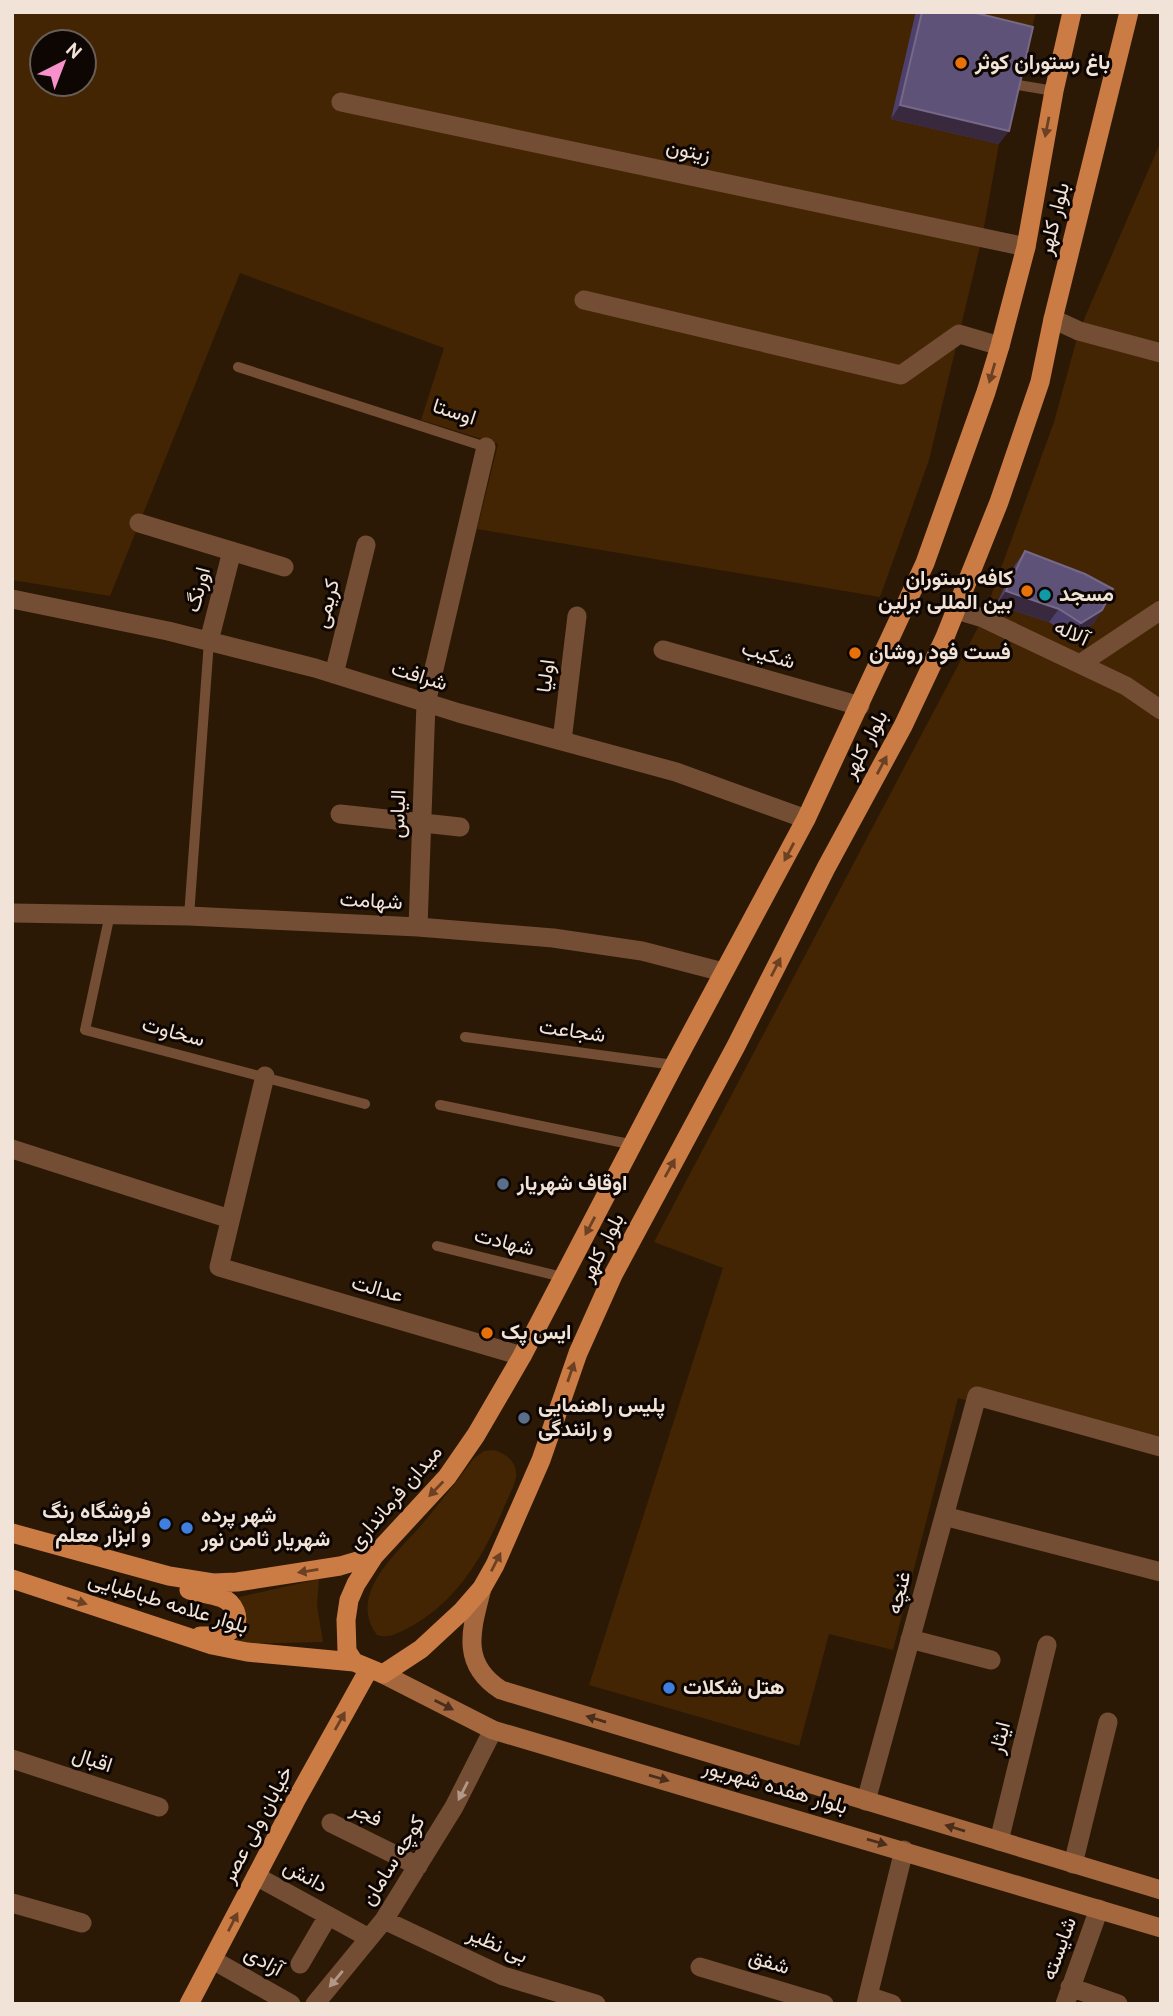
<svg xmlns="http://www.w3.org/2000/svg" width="1173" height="2016" font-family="Overpass,Vazirmatn,sans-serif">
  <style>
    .green { fill: #432503; fill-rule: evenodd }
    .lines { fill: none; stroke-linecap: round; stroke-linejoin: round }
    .service { stroke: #744e34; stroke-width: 10 }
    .minor { stroke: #744e34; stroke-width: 19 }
    .secondary { stroke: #a5683e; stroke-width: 19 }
    .primary { stroke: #cb7c44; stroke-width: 19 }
    .wall { fill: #4d406d }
    .shaded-wall { fill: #39293f }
    .building { fill: #5f5278; stroke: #766887; stroke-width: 2 }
    .oneway { fill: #6c4123 }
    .oneway2 { fill: #4a2d1a }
    .oneway3 { fill: #b29886 }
    .food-dot { fill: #e8710a; stroke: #0e0602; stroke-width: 2.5 }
    .culture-dot { fill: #0f9aa8; stroke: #0e0602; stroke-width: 2.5 }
    .service-dot { fill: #5c6f8a; stroke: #0e0602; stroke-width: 2.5 }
    .shop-dot { fill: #3f7fe0; stroke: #0e0602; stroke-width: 2.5 }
    .labels { text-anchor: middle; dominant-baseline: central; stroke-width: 6; stroke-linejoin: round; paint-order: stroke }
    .poi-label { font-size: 21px; font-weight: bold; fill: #f1e3d7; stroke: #0e0602; text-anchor: start }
    .street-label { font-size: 21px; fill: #f1e3d7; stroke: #0e0602 }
  </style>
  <rect width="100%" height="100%" fill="#2c1905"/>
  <!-- green -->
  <path class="green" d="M12,12H1036L1018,86L999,144L982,238L929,460L880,597L477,529L498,444L421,420L444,348L240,273L110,596L12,580ZM42,42H84V84H42Z
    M1161,141V1451L958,1398L893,1650L829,1634L799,1746L589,1685L723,1268L654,1242L983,618L1054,422L1079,331Z
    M494,1450C507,1454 517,1462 516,1477C514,1487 508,1498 504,1507C484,1556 456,1603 408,1628C398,1633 388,1639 377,1635C346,1593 399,1552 424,1522C441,1501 458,1480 474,1458L484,1451Z
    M319,1579L317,1606L323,1642L235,1644L244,1615L239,1597Z"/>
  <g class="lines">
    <!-- service -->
    <path class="service" d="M1006,83L1054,91
      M238,367L486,447
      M110,914L85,1030L365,1104
      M189,916L209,641
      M465,1037L674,1065
      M440,1105L634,1145
      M437,1246L562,1277"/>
    <!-- minor -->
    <path class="minor" d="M341,102L1026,247
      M584,300L901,375L959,334L1000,346
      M1053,319L1079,331L1161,353
      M139,523L284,567
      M12,599L168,631L315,668L459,713L676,772L806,819
      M956,610L983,618L1126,686L1161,710
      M209,641L232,551
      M663,650L860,706
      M1080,664L1161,610
      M334,674L366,545
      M562,741L577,616
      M340,814L460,827
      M12,913L189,916L418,927L553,938L642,951L723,972
      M418,927L426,703L486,447
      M265,1076L219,1267L522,1356
      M12,1149L230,1219
      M944,1516L1161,1572
      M910,1639L991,1660
      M12,1759L159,1807
      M866,1801L977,1396L1161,1447
      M331,1823L418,1866
      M999,1841L1047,1645
      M1073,1864L1108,1722
      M256,1876L369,1938
      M12,1903L82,1923
      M384,1920L503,1976L596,2004
      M213,1960L291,2004
      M300,1964L328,1916
      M700,1967L824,2004
      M1070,1987L1118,2004
      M868,1996L892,2004
      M315,2004L384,1920L454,1807L493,1730
      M866,2004L904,1850
      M1065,2004L1099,1909"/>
    <!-- secondary -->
    <path class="secondary" d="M482,1588C472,1628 459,1663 501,1690L1161,1890
      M383,1674L493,1730L1161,1928"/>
    <!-- primary -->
    <path class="primary" d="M1072,12L1054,91L1026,247L1000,346L986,392L925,563L806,819L674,1065L522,1356L476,1435L447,1477L374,1556L356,1584L349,1600L346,1620L347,1651L354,1662L383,1674L421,1649L462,1611L482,1588L495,1565L541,1460L578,1353L613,1275L736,1046L826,868L903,726L945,637L999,502L1040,382L1053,319L1129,12
      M12,1533L169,1576L213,1583L237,1582L340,1566L374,1556
      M12,1579L212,1645L247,1652L354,1662
      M189,1590C199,1593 212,1594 222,1598C233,1602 243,1619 232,1629C225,1637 210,1636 200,1636
      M189,2004L295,1802L369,1669"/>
  </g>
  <!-- wall -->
  <path class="wall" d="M916,12H972L999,144L891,119L915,15Z
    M1025,551L1102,610L1093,624L1071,637L1049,622L996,605L1015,565Z"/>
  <!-- shaded-wall -->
  <path class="shaded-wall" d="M900,105L1009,131L999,144L891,119Z
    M1006,591L1059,609L1049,622L996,605Z
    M1102,610L1093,624L1071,637L1081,623Z"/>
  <!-- building -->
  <path class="building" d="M922,12H972L1033,27L1009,131L900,105Z
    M1025,551L1085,574L1113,589L1102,610L1081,623L1059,609L1006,591Z"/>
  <!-- one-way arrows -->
  <defs><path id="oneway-solid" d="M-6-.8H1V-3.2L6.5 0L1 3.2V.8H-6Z" transform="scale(1.75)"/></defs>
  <g class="oneway">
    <use href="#oneway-solid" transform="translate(1047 127) rotate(101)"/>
    <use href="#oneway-solid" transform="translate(992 373) rotate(106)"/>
    <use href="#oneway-solid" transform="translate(882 765) rotate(-62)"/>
    <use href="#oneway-solid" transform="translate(789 852) rotate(118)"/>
    <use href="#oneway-solid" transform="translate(776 967) rotate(-63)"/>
    <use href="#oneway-solid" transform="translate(670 1168) rotate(-61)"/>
    <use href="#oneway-solid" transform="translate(590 1226) rotate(118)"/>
    <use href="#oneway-solid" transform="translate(571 1372) rotate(-71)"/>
    <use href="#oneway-solid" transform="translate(436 1489) rotate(134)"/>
    <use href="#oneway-solid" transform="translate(496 1562) rotate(-63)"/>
    <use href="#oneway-solid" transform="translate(308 1571) rotate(171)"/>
    <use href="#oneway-solid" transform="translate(77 1601) rotate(18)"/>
    <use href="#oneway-solid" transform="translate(340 1721) rotate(-61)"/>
    <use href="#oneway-solid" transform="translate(233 1922) rotate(-63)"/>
  </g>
  <g class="oneway2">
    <use href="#oneway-solid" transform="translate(444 1705) rotate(27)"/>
    <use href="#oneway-solid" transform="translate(596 1719) rotate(-163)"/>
    <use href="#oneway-solid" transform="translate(659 1778) rotate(16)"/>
    <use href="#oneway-solid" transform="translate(955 1828) rotate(-163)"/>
    <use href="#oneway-solid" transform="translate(877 1842) rotate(16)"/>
  </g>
  <g class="oneway3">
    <use href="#oneway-solid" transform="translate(463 1791) rotate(117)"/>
    <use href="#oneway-solid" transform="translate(336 1979) rotate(130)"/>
  </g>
  <!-- markers -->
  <g class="food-dot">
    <circle cx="961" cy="63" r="7"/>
    <circle cx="1027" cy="591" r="7"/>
    <circle cx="855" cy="653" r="7"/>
    <circle cx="487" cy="1333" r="7"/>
  </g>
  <circle class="culture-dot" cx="1045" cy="595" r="7"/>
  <g class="service-dot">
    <circle cx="503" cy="1184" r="7"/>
    <circle cx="524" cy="1418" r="7"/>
  </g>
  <g class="shop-dot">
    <circle cx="165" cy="1524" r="7"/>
    <circle cx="187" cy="1528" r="7"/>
    <circle cx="669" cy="1688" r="7"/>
  </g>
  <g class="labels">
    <!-- poi labels -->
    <g class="poi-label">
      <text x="975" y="63">باغ رستوران کوثر</text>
      <text x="1013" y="579" text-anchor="end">کافه رستوران<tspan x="1013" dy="24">بین المللی برلین</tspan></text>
      <text x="1059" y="595">مسجد</text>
      <text x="869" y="653">فست فود روشان</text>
      <text x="517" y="1184">اوقاف شهریار</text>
      <text x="501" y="1333">ایس پک</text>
      <text x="538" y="1406">پلیس راهنمایی<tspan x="538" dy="24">و رانندگی</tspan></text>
      <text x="151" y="1512" text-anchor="end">فروشگاه رنگ<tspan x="151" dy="24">و ابزار معلم</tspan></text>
      <text x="201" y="1516">شهر پرده<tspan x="201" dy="24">شهریار ثامن نور</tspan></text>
      <text x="683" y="1688">هتل شکلات</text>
    </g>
    <!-- street labels -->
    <g class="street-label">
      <text transform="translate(688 152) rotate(12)">زیتون</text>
      <text transform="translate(1055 219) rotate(-76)">بلوار کلهر</text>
      <text transform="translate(454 413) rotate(18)">اوستا</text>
      <text transform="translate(199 590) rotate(-75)">اورنگ</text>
      <text transform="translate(328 604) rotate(-76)">کریمی</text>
      <text transform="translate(1071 634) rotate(25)">آلاله</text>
      <text transform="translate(768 656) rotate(16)">شکیب</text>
      <text transform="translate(547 676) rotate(-83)">اولیا</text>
      <text transform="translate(419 677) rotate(17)">شرافت</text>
      <text transform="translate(866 745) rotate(-62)">بلوار کلهر</text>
      <text transform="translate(399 814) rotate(-88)">الیاس</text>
      <text transform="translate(371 902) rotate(3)">شهامت</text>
      <text transform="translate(572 1032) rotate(8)">شجاعت</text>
      <text transform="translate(173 1033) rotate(15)">سخاوت</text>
      <text transform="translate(504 1243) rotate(14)">شهادت</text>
      <text transform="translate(603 1248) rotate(-63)">بلوار کلهر</text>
      <text transform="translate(377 1290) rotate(16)">عدالت</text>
      <text transform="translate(396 1498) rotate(-49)">میدان فرمانداری</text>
      <text transform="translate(900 1593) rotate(-75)">غنچه</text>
      <text transform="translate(168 1604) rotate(17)">بلوار علامه طباطبایی</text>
      <text transform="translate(1001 1738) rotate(-76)">ایثار</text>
      <text transform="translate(92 1761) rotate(18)">اقبال</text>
      <text transform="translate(775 1788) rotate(16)">بلوار هفده شهریور</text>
      <text transform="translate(366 1815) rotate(26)">فجر</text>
      <text transform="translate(258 1825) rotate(-62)">خیابان ولی عصر</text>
      <text transform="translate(394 1861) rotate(-58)">کوچه سامان</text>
      <text transform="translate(305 1877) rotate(29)">دانش</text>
      <text transform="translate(497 1946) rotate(23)">بی نظیر</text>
      <text transform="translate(1060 1949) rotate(-70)">شایسته</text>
      <text transform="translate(263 1962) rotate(29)">آزادی</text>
      <text transform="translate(769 1963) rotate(17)">شفق</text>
    </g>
  </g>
  <!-- border -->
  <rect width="1173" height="2016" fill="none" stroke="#f1e3d7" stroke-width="28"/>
  <!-- north arrow -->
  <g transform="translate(63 63) rotate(42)"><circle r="33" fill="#0e0602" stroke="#695e57" stroke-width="2"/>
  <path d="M0-5L12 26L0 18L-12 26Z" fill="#f890cb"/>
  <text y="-10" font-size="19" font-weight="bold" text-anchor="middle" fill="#f1e3d7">N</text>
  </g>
</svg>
